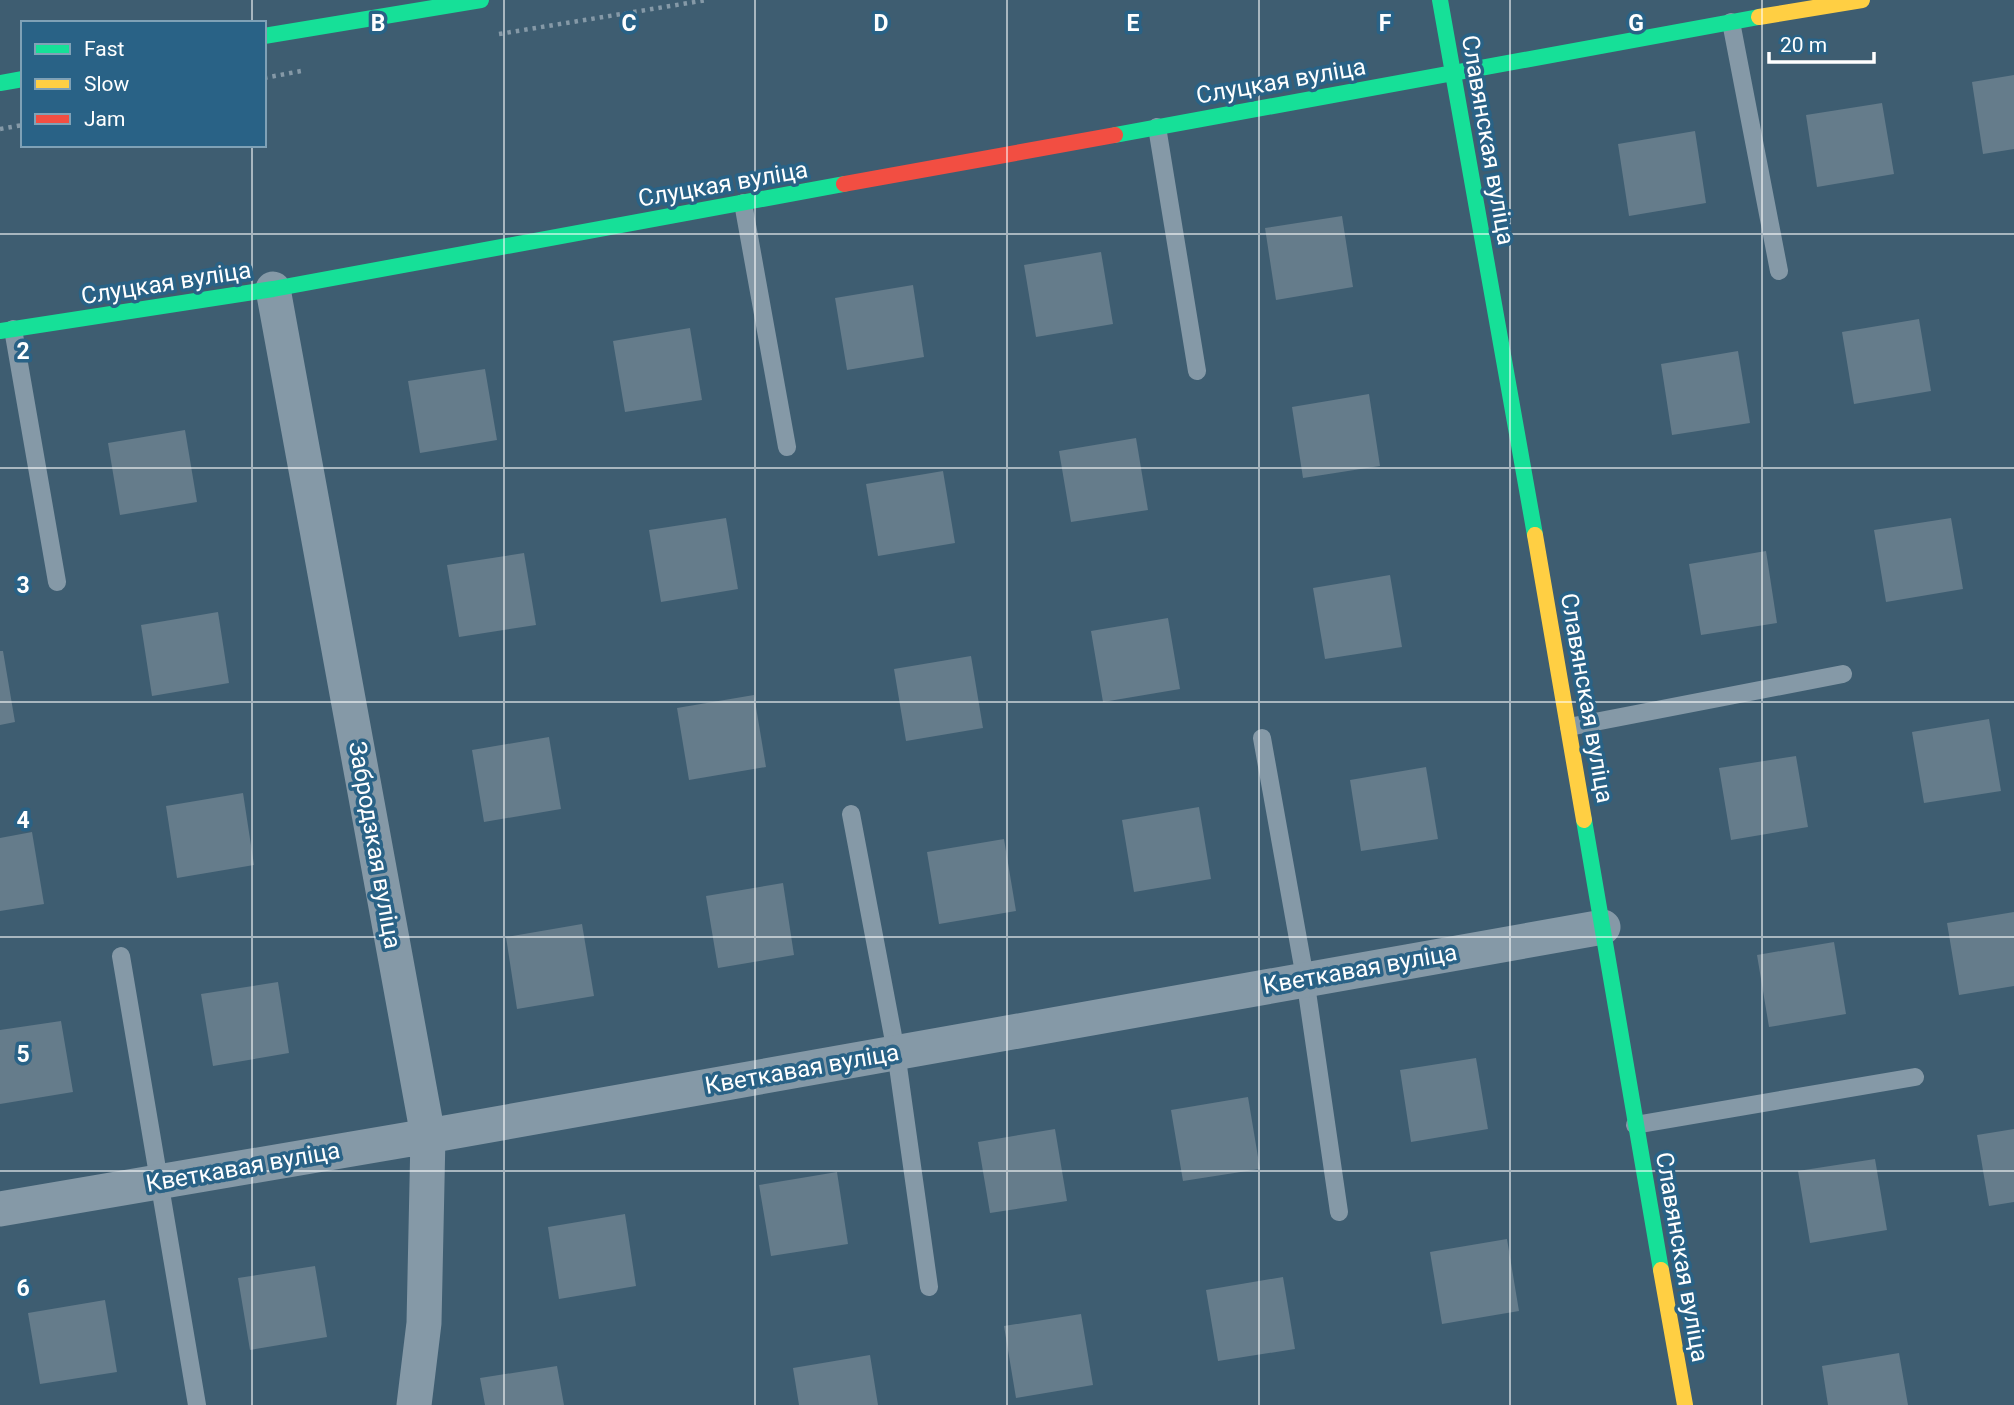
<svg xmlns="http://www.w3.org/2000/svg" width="2014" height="1405" font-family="Roboto,sans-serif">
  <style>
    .building { fill: #657c8b }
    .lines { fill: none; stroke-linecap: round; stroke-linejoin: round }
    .path { stroke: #8599a7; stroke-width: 4.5; stroke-dasharray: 3.5 5; stroke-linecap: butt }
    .lane { stroke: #8599a7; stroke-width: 18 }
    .street { stroke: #8599a7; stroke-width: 35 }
    .fast { stroke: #16e098; stroke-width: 16 }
    .slow { stroke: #ffcf43; stroke-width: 16 }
    .jam { stroke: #f24e42; stroke-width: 16 }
    .grid { fill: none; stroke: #fff; stroke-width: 2; stroke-opacity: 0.55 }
    .labels { text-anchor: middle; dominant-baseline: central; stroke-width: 7; stroke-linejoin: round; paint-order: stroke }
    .street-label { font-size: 24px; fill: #fff; stroke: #296286 }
    .grid-label { font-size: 23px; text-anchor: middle; font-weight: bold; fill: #fff; stroke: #296286; stroke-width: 7; stroke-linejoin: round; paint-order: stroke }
  </style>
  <rect width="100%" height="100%" fill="#3e5d71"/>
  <!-- building -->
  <path class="building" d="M2014,75V149L1983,154L1972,82Z
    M1882,103L1894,174L1817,187L1806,115Z
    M1695,131L1706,203L1629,216L1618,144Z
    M1342,216L1353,287L1276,300L1265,228Z
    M1101,252L1113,324L1036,337L1024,265Z
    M913,285L924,357L847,370L835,298Z
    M1919,319L1931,391L1854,404L1842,332Z
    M690,328L702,400L625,412L613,341Z
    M1738,351L1750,423L1672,435L1661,364Z
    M485,369L497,440L420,453L408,381Z
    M1369,394L1380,466L1303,478L1292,407Z
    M185,430L197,502L120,515L108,443Z
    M1136,438L1148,510L1071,522L1059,451Z
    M943,471L955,543L878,556L866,484Z
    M726,518L738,589L661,602L649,530Z
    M1951,518L1963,589L1886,602L1874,530Z
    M1766,551L1777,623L1701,635L1689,564Z
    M524,553L536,625L459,637L447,565Z
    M1390,575L1402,647L1325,659L1313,588Z
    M218,612L229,683L152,696L141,625Z
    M1168,618L1180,689L1103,702L1091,631Z
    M0,651H3L15,722L0,725Z
    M971,656L983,728L906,741L894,669Z
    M754,695L766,767L689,780L677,708Z
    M1989,719L2001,791L1924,803L1912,732Z
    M549,737L561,809L484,822L472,750Z
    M1796,756L1808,827L1731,840L1719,768Z
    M1426,767L1438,839L1361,851L1350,780Z
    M243,793L254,865L177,878L166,806Z
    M1199,807L1211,879L1134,892L1122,820Z
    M32,832L44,904L0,911V838Z
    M1004,839L1016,911L939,924L927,852Z
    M783,883L794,955L718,968L706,896Z
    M2014,912V986L1959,995L1947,923Z
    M582,924L594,996L517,1009L506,937Z
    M1834,942L1846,1014L1769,1027L1757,955Z
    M278,982L289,1053L213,1066L201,994Z
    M61,1021L73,1092L0,1104V1030Z
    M1476,1058L1488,1129L1411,1142L1400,1070Z
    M1248,1097L1260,1169L1183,1181L1171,1110Z
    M1055,1129L1067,1201L990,1213L978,1142Z
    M2014,1129V1202L1989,1206L1977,1135Z
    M1875,1159L1887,1230L1810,1243L1798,1171Z
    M837,1172L848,1244L771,1256L759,1185Z
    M625,1214L636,1286L559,1299L548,1227Z
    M1507,1239L1519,1311L1442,1324L1430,1252Z
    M315,1266L327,1337L250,1350L238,1278Z
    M1283,1277L1295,1349L1218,1361L1206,1290Z
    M105,1300L117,1372L40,1384L28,1313Z
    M1081,1314L1093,1385L1016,1398L1004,1326Z
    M1899,1353L1908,1405H1828L1822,1366Z
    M870,1355L878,1405H799L793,1368Z
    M557,1366L564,1405H485L480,1378Z"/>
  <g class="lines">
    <!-- path -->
    <path class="path" d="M499,34L707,0
      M264,78L301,71
      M0,129L23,125"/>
    <!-- lane -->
    <path class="lane" d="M1731,22L1779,271
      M1157,127L1197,371
      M743,203L787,447
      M13,329L57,582
      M1569,727L1843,674
      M1262,738L1305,978L1339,1212
      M851,814L896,1052L929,1287
      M121,956L197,1405
      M1635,1125L1915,1077"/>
    <!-- street -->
    <path class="street" d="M273,289L428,1136L424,1323L414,1405
      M0,1209L428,1136L1603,927"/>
    <!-- fast -->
    <path class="fast" d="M1440,0L1535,535
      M264,36L481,0
      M0,83L23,79
      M1115,135L1759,17
      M0,331L273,289L844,184
      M1584,820L1661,1270"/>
    <!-- slow -->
    <path class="slow" d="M1759,17L1862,0
      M1535,535L1584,820
      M1661,1270L1685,1405"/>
    <!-- jam -->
    <path class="jam" d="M844,184L1115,135"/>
  </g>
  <!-- grid -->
  <path class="grid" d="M252,0V23M504,0V1405M755,0V1405M1007,0V1405M1259,0V1405M1510,0V1405M1762,0V1405M252,145V1405M0,234H2014M0,468H2014M0,702H2014M0,937H2014M0,1171H2014"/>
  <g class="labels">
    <!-- street labels -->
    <g class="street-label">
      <text transform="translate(1281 81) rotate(-10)">Слуцкая вуліца</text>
      <text transform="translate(1488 140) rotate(80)">Славянская вуліца</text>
      <text transform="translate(723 184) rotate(-10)">Слуцкая вуліца</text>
      <text transform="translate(166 283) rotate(-9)">Слуцкая вуліца</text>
      <text transform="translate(1587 698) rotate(80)">Славянская вуліца</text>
      <text transform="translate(375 845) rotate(80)">Забродзкая вуліца</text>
      <text transform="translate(1360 969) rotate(-10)">Кветкавая вуліца</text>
      <text transform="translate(802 1069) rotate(-10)">Кветкавая вуліца</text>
      <text transform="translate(243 1167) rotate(-10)">Кветкавая вуліца</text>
      <text transform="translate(1682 1257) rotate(80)">Славянская вуліца</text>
    </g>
  </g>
  <g class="grid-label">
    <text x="378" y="31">B</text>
    <text x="629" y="31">C</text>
    <text x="881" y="31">D</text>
    <text x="1133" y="31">E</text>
    <text x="1385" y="31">F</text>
    <text x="1636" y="31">G</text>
    <text x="23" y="359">2</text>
    <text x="23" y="593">3</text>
    <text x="23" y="828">4</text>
    <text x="23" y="1062">5</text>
    <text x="23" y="1296">6</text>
  </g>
  <!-- legend -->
  <rect x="21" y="21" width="245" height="126" fill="#296286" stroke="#7fa1b6" stroke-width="2"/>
  <rect x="35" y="44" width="35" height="10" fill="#16e098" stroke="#7fa1b6" stroke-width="2"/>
  <text x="84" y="56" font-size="21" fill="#ffffff">Fast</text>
  <rect x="35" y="79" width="35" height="10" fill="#ffcf43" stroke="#7fa1b6" stroke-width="2"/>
  <text x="84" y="91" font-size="21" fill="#ffffff">Slow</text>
  <rect x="35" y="114" width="35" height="10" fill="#f24e42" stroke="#7fa1b6" stroke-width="2"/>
  <text x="84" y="126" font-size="21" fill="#ffffff">Jam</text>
  <!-- scale -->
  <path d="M1769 52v10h105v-10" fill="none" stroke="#ffffff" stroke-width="3.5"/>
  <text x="1780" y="52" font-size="21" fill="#ffffff" stroke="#296286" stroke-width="5" paint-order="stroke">20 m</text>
</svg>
